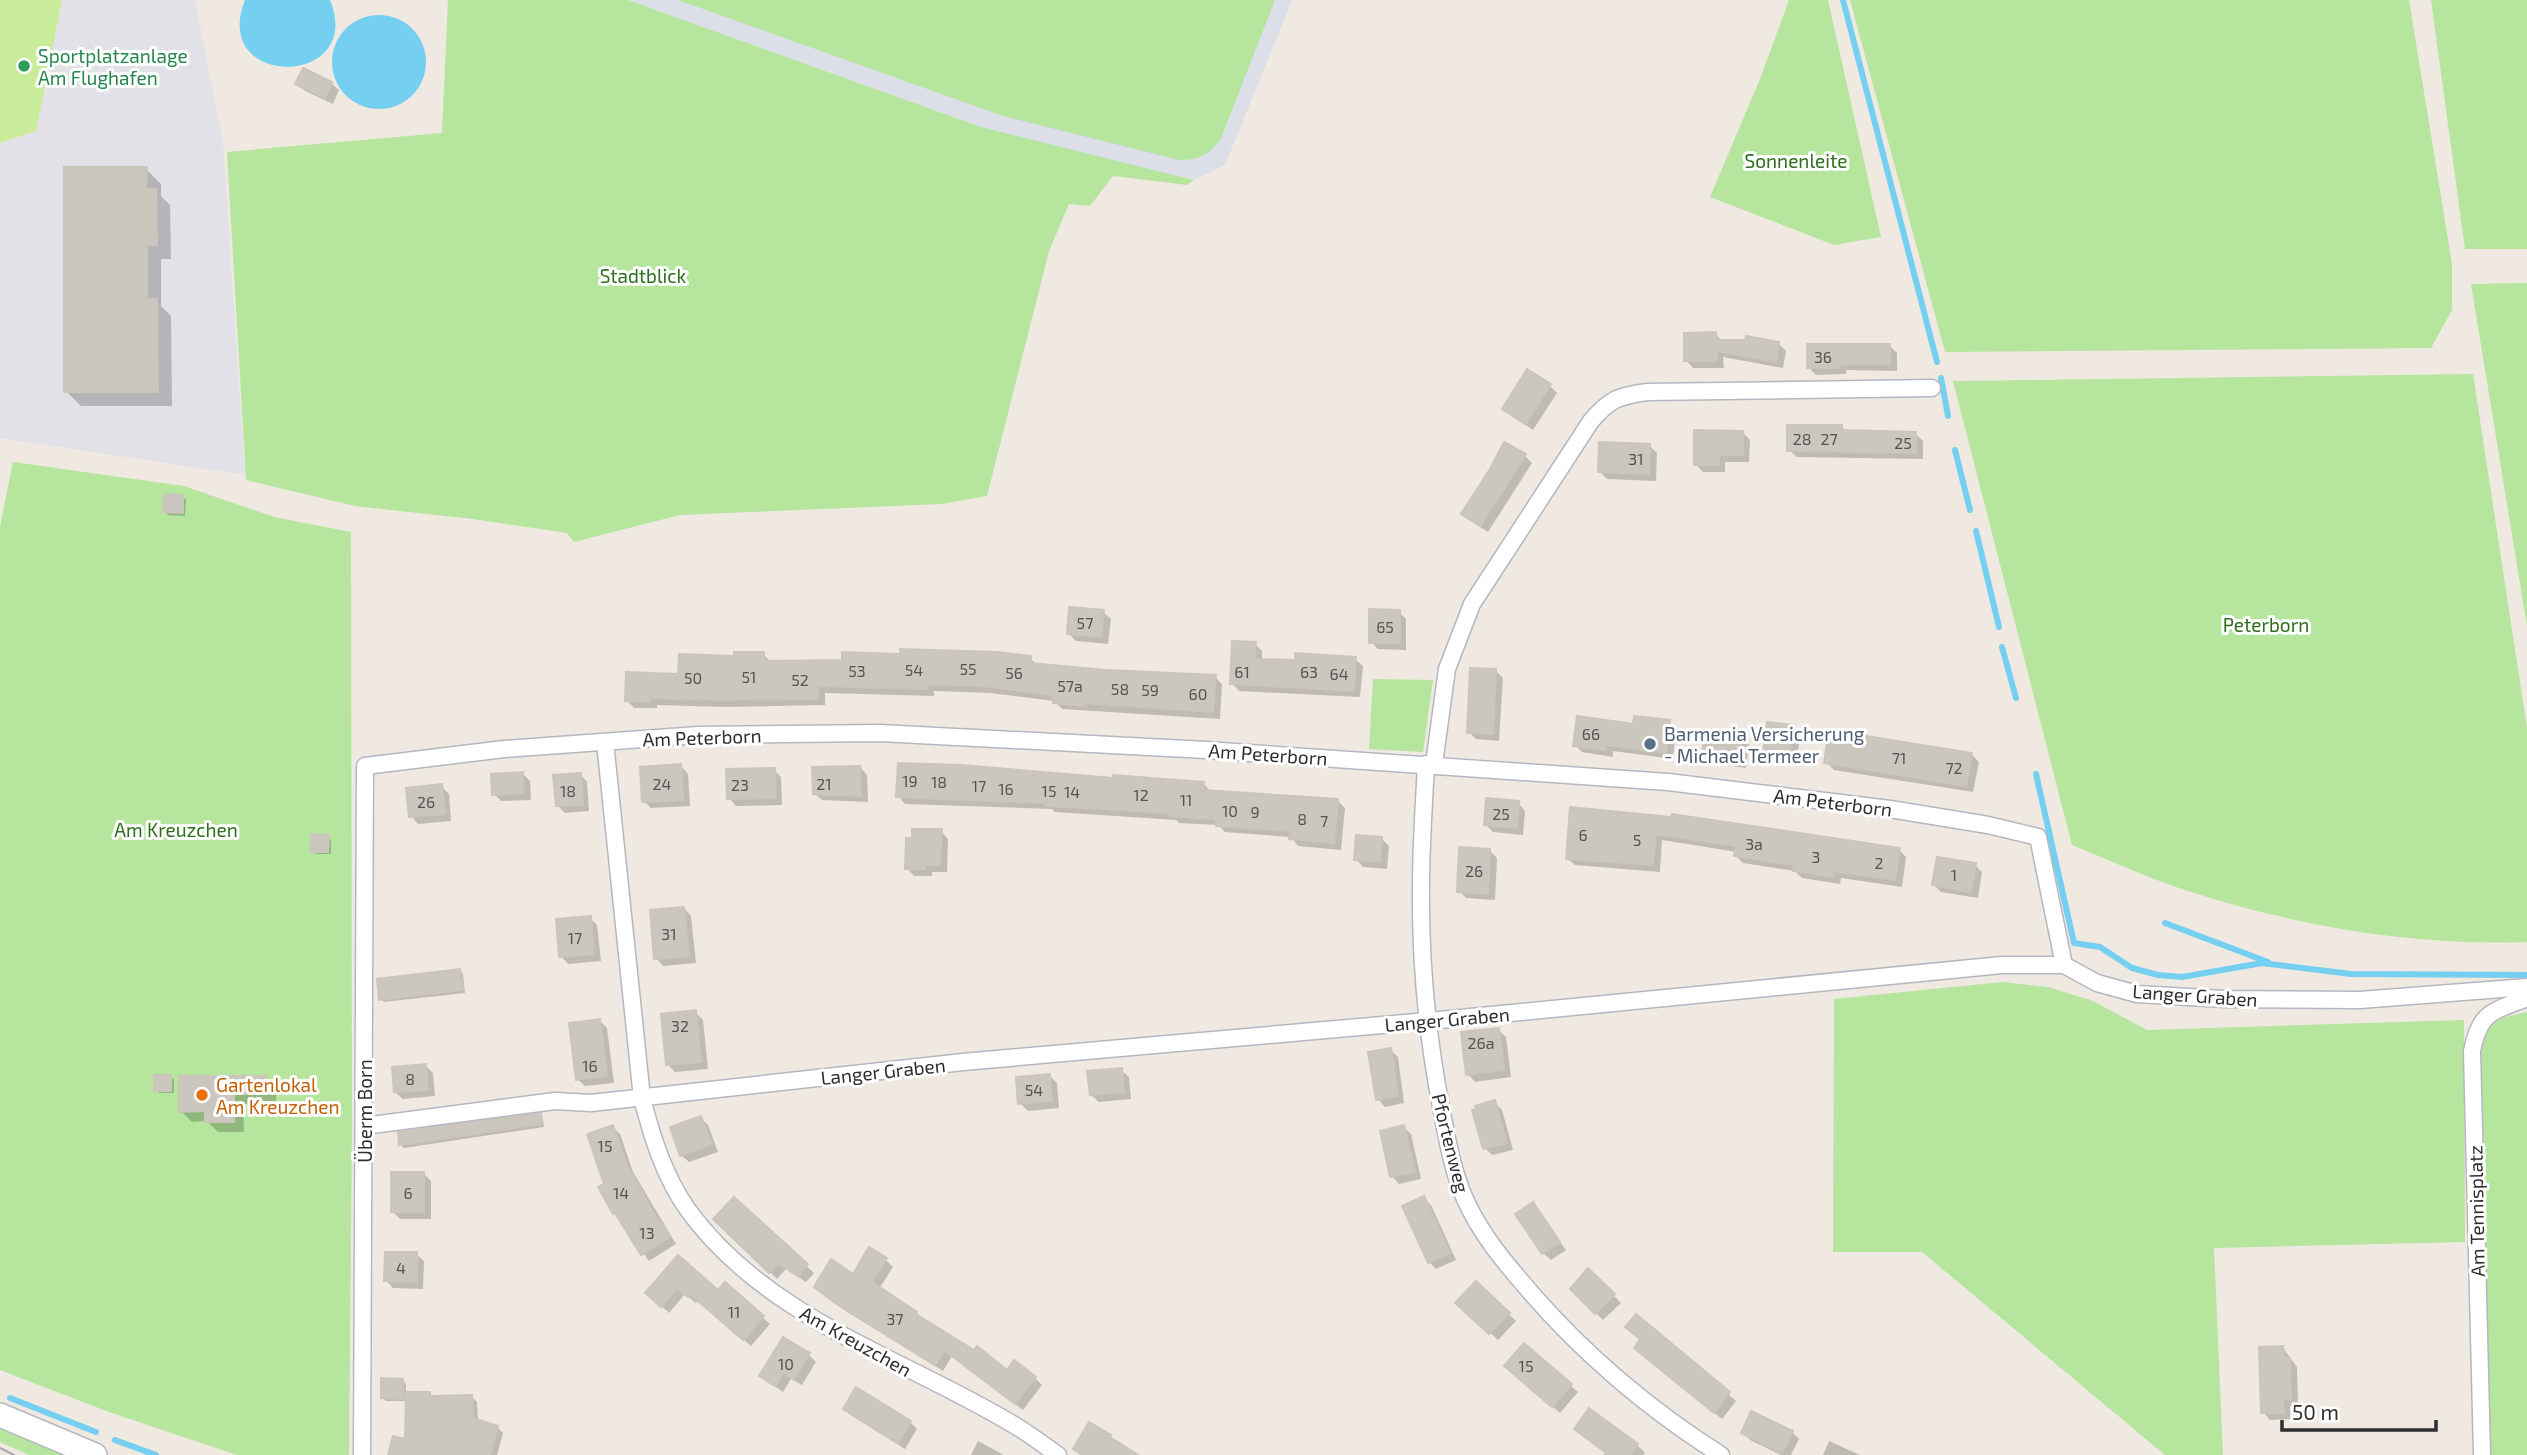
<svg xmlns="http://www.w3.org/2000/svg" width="2527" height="1455" font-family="'Exo 2',sans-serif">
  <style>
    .industrial { fill: #e3e1e8 }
    .airport { fill: #dcdee8 }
    .green { fill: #b6e59e }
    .pitch { fill: #c9ec9a }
    .water { fill: #75cff0 }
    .shadow { fill: #0003 }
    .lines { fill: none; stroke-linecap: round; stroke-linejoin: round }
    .stream { stroke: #75cff0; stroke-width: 6 }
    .building { fill: #cbc7bf; stroke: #cbc5ba; stroke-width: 2 }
    .street-casing { stroke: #b4b7c1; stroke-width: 19 }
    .secondary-casing { stroke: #b4b7c1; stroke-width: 26 }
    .street { stroke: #fff; stroke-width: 16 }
    .secondary { stroke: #fff; stroke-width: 23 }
    .tram { stroke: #a3a6b8; stroke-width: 2 }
    .leisure-dot { fill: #2e9e5b; stroke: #fff; stroke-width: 2.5 }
    .service-dot { fill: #5c6f8a; stroke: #fff; stroke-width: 2.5 }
    .food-dot { fill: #e8710a; stroke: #fff; stroke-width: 2.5 }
    .labels { text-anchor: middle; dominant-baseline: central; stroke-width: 6; stroke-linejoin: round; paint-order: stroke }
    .number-label { font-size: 16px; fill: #555452 }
    .leisure-label { font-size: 19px; fill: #27864d; stroke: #fff; text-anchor: start }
    .park-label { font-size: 19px; fill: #2c6e1b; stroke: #fff }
    .service-label { font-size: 19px; fill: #4e5e75; stroke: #fff; text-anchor: start }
    .street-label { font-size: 19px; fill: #2e2e2e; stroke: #fff }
    .food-label { font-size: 19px; fill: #c56008; stroke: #fff; text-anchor: start }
  </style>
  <rect width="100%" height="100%" fill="#efe9e1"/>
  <!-- industrial -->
  <path class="industrial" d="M62,0H195L223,142L245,475L0,438V143L36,131Z"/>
  <!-- airport -->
  <path class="airport" d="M628,0H1292L1225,165L1194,180L981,127Z"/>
  <!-- green -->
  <path class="green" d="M448,0H628L981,127L1194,180L1187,185L1113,176L1090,206L1069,204L1049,251L987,496L941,504L680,515L574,542L567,533L473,519L355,506L246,480L227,152L442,133Z
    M678,0H1275L1221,138C1210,155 1199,160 1179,160L1003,116Z
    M1789,0H1828L1881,237L1834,245L1710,197L1760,79Z
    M1850,0H2409L2452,264V310L2431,348L1945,352Z
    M2431,0H2527V249H2465Z
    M2527,283V626L2471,284Z
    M2473,374L2527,728V942C2416,946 2296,926 2191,892C2151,879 2111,861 2072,845L1953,381Z
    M13,462L184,486L274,517L351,532L352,1126L349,1455H237L109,1412L0,1370V527Z
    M1373,679L1433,680L1423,752L1369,749Z
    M2002,982L2048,987L2093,1001L2147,1030L2464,1020L2465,1242L2214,1248L2223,1455H2165L1922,1252H1833L1834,999Z
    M2527,1012V1455H2490L2480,1052C2487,1016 2495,1020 2527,1012Z
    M0,1428L65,1455H29L0,1442Z"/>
  <!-- pitch -->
  <path class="pitch" d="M0,0H62L36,131L0,143Z"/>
  <!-- water -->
  <path class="water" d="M245,0H330C366,88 209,90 245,0Z
    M332 62a47 47 0 1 1 94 0a47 47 0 1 1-94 0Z"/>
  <!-- shadow -->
  <path class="shadow" d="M331,83L339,90L333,104L305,91L297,84Z
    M146,169L161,184V196L170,205L171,259H161V306L171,316L172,406H81L66,391Z
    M1716,334L1723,342L1779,344L1786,351L1783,368L1723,357L1724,368H1693L1686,360Z
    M1890,346L1897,353V371L1846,370V374L1816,375L1808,367Z
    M1550,386L1557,393L1533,430L1504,409Z
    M1841,426L1847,432L1916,434L1923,441V459L1797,457L1789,450Z
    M1742,432L1750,440L1749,462H1725V472H1703L1695,464Z
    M1650,446L1657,453L1656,481L1607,479L1600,472Z
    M1525,456L1532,463L1488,532L1471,521L1463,514Z
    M183,497L186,500L185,516L168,515L165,512Z
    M1103,612L1111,619L1108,644L1076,641L1069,634Z
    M1399,612L1406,619V650L1378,649L1371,642Z
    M1255,644L1262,651V661L1355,659L1363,666L1360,697L1239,691L1232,683Z
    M956,651L1030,658L1037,665L1106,672L1215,677L1222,684L1220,719L1062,709L1054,701L990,693L934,691V696L825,693V705L725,707L657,705V708H634L627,700L680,676L736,657L763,654L770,661H843L902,655L956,654Z
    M1496,671L1503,678L1499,741L1476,739L1469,732Z
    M1669,722L1676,729L1673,759L1613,751V757L1582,752L1575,745L1635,726Z
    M1793,727L1800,734L1797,762L1773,759L1765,751Z
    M1742,737L1749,745L1746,768L1711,763L1703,756Z
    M1972,755L1979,762L1973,792L1834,770L1826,762Z
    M681,766L688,774L690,806L651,808L644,801Z
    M860,767L867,775L868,802L822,800L814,793Z
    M774,770L781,777L782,805L736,806L729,798Z
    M522,773L530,781L531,800L501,801L494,794Z
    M580,774L587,782L589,811L565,813L558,806Z
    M1115,780L1203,783L1210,791L1338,801L1345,808L1341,850L1298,846L1291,837L1225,832L1218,825L1179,823L1176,820L1055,812L1052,809L905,804L898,796Z
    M441,786L449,794L451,821L418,824L411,816Z
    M1518,803L1525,811L1523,835L1493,832L1486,825Z
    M1572,808L1899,850L1906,857L1902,887L1841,878L1840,884L1802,878L1795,871L1743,863L1736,856L1737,852L1662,840L1660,872L1575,865L1567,858Z
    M941,831L948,839L947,872H932V876H914L907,868Z
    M328,837L331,840V854H316L313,851Z
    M1382,839L1389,846L1387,869L1363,867L1356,859Z
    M1490,851L1497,858L1495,900L1466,898L1459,891Z
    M1975,865L1982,872L1978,898L1941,892L1934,885Z
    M684,908L691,916L696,963L663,966L656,958Z
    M590,918L597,925L601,961L568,964L561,956Z
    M460,971L463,974L465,993L384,1002L381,999Z
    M695,1012L703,1020L708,1069L675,1072L668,1065Z
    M600,1021L607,1028L614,1083L585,1086L577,1079Z
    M1498,1030L1506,1037L1511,1077L1475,1082L1468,1074Z
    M1390,1050L1398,1057L1404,1103L1385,1107L1378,1099Z
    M426,1066L433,1073L435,1096L403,1099L395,1092Z
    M1121,1070L1129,1077L1131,1099L1099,1102L1091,1095Z
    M171,1076L174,1080V1093H159L155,1090Z
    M1050,1076L1057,1083L1059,1108L1028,1111L1020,1103Z
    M265,1077L276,1088V1104H243L244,1132H218L207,1121L192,1122L181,1111Z
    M1494,1102L1502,1110L1513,1150L1492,1155L1485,1148Z
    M540,1115L543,1119L544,1127L404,1148L401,1145Z
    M701,1118L708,1125L718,1152L689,1162L681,1155Z
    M612,1127L620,1134L633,1172L676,1244L649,1261L614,1213L606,1184Z
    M1404,1127L1411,1134L1421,1179L1399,1184L1392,1176Z
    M423,1173L431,1181V1219H400L393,1212Z
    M1424,1198L1431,1205L1456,1260L1436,1269L1429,1262Z
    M734,1199L814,1273L806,1282L786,1269L777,1279L715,1218Z
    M1532,1204L1566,1250L1551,1260L1543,1253Z
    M416,1254L424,1261L423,1289L393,1288L386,1280Z
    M678,1258L718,1292L762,1317L770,1324L751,1346L699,1300L696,1303L685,1294L669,1313L655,1300Z
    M885,1259L893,1267L879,1289L916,1313L924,1321L1007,1372L1035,1378L1042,1385L1023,1410L952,1356L943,1371L844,1310L823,1294Z
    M1588,1270L1621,1303L1603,1320L1572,1289Z
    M1476,1283L1516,1321L1498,1340L1458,1302Z
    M1636,1316L1736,1401L1722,1419L1643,1355Z
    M2283,1348L2297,1367L2298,1406H2290V1419L2270,1420L2263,1412Z
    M809,1355L816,1362L802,1385L791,1379L783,1392L761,1376Z
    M1513,1373L1570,1385L1578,1392L1560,1413Z
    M403,1380L406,1384V1393L429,1394L433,1398L471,1396L477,1402L478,1421L498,1428L503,1433L497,1455H390L406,1441L407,1401H386L383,1398Z
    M845,1409L910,1422L917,1429L905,1449L852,1416Z
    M1590,1410L1637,1445L1645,1453L1643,1455H1603L1606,1452Z
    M1743,1432H1792L1799,1439L1791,1455H1781L1750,1440Z
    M978,1441L1002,1454L1003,1455H971Z
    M1829,1441L1860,1455H1823Z"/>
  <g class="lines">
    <!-- stream -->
    <path class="stream" d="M1843,0L1937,362
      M1941,378L1948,416
      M1955,450L1970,510
      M1976,531L1999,627
      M2002,647L2016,698
      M2036,774L2074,943L2100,947L2132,968L2158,975L2182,977L2262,963L2351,974L2527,975
      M2165,923L2268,962
      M10,1398L96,1432
      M115,1440L156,1455"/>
  </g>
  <!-- building -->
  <path class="building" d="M303,68L332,82L325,98L295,84Z
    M64,167H147L146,189H156L157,245H147V299H157L158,392H64Z
    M1716,332L1717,340H1745L1746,336L1779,342L1776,362L1717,351V361H1684V333Z
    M1807,344H1890V364H1840V368H1807Z
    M1527,369L1551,384L1525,424L1502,409Z
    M1787,425H1842V430L1916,432V453L1787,451Z
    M1694,430L1743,431V455H1719V465H1694Z
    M1504,442L1526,454L1480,526L1461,514L1490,469Z
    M1599,442L1650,444L1649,474L1598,472Z
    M164,494L183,495V513L163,512Z
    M1069,607L1104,610L1101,637L1067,634Z
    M1369,609L1400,610V643H1369Z
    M1232,641L1256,642L1255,659L1295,660V653L1356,657L1354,691L1230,684Z
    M900,649L997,652L1031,656L1030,663L1106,670L1216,675L1213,712L1084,703V706L1053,703V695L982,686L928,684V689L818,686V699L716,700L651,698L650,702L625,701L626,672L678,674L679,654L734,656V652H764V661L842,660V652L900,654Z
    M1470,668L1496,669L1493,734L1467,733Z
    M1577,716L1633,724L1634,716L1670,720L1666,753L1606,745V750L1573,746Z
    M1767,722L1793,725L1790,755L1763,752Z
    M1829,730L1972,753L1966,786L1824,763Z
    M1705,731L1743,736L1739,761L1702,757Z
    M898,763L961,765L1113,778V775L1204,782L1203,790L1338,799L1334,843L1289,839L1290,831L1216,826V819L1169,816L1170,813L1046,806V803L896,797Z
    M681,764L683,800L642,802L640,767Z
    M860,766L861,796L813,794L812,767Z
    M775,768L776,798L727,799L726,769Z
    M523,772L524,793L492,795L491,774Z
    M581,773L583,805L556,806L553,775Z
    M442,784L445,814L409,817L406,788Z
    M1486,798L1519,801L1517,828L1484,825Z
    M1570,807L1671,817L1672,814L1900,848L1895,880L1834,871L1833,877L1793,871L1794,865L1734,856L1736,846L1656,834L1653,865L1566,859Z
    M912,829H942L940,865H925V869H905L906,838H912Z
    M311,834L329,835L328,852H311Z
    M1356,835L1382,837L1380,862L1354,860Z
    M1459,847L1490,849L1488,894L1457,892Z
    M1937,857L1976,863L1971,892L1932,885Z
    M684,907L689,956L654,959L650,910Z
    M591,916L594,954L559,957L556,919Z
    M460,969L463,990L379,1000L377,979Z
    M696,1010L701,1062L666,1065L661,1014Z
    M600,1019L607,1076L576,1080L569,1023Z
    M1499,1028L1504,1070L1466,1075L1461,1032Z
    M1391,1048L1398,1096L1376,1100L1368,1052Z
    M426,1064L428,1090L394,1092L392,1067Z
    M1122,1068L1124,1092L1090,1095L1087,1071Z
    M1050,1074L1052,1101L1018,1104L1016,1077Z
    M154,1075H171V1091H154Z
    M179,1076H266V1094H234V1122H205V1111L179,1112Z
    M1495,1100L1507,1143L1483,1149L1472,1110L1476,1109L1475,1106Z
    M541,1113L542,1124L399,1145L398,1132Z
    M701,1116L712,1144L680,1156L670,1127Z
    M613,1125L626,1163L651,1209L670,1237L641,1255L615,1213L613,1214L598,1187L604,1184L587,1134Z
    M1404,1125L1415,1172L1390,1177L1380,1131Z
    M391,1172H424V1212H391Z
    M1424,1196L1450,1253L1428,1263L1402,1206Z
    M734,1197L808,1264L798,1276L778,1263L769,1273L713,1219Z
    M1533,1202L1560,1242L1542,1254L1515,1214Z
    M869,1247L887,1258L872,1282L917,1312L916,1314L974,1350L977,1346L1007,1370L1014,1360L1036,1377L1015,1404L944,1350L935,1365L835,1303L814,1287L831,1259L853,1274Z
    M385,1252H417V1282L384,1281Z
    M678,1255L718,1290L725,1282L764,1316L743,1340L690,1294L688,1297L677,1288L661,1307L645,1293Z
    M1588,1268L1615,1294L1595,1314L1570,1289Z
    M1476,1281L1510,1313L1489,1334L1455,1303Z
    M1636,1314L1730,1392L1714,1413L1634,1348L1640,1339L1625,1327Z
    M783,1337L810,1353L794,1379L783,1373L775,1386L759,1376Z
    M1524,1343L1572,1384L1552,1407L1504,1366Z
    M2283,1346L2284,1358H2290L2291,1399H2283L2284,1413H2261L2259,1347Z
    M381,1378L403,1379V1399L381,1398Z
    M856,1387L911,1421L898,1443L843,1409Z
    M406,1392H430V1396L472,1395L473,1418L498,1426L490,1455H388L393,1436L405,1439Z
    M1589,1408L1638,1444L1630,1455H1609L1574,1429Z
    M1751,1411L1793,1431L1782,1453L1741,1433Z
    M1089,1422L1111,1435L1110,1437L1138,1455H1082L1073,1449Z"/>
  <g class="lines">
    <!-- street casing -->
    <g class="street-casing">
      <path id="street" d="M605,742L642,1098C652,1137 664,1176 688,1210C769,1321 907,1359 1019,1428C1032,1436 1045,1446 1058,1455
        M1426,764C1424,804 1421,845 1421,885C1420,959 1427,1034 1441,1107C1447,1138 1452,1170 1465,1199C1481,1235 1506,1264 1532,1294C1587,1357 1650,1410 1721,1455
        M1434,764L1447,669L1472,604L1591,421C1610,399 1618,396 1647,392L1932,388
        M364,1126L555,1101L591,1103L963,1062L1450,1019L2002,965H2064L2097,983L2137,994L2224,999L2360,1000L2527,987
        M362,1455L365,766L504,749L698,735L880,733L1206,750L1668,782L1890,809L1988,825L2038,837L2064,965
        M2482,1455L2472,1051C2480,1011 2492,1012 2527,998"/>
    </g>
    <!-- secondary casing -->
    <g class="secondary-casing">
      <path id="secondary" d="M0,1415L95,1455"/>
    </g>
    <!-- street -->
    <use href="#street" class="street"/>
    <!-- secondary -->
    <use href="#secondary" class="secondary"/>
    <!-- tram -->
    <path class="tram" d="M0,1448L14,1455"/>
  </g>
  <!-- markers -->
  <circle class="leisure-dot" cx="24" cy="66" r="7"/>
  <circle class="service-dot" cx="1650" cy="744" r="7"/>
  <circle class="food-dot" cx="202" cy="1095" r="7"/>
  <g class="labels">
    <!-- number labels -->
    <g class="number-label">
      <text x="1823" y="356">36</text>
      <text x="1802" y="438">28</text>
      <text x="1829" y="438">27</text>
      <text x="1903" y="442">25</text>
      <text x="1636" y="458">31</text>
      <text x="1085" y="622">57</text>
      <text x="1385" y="626">65</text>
      <text x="968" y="668">55</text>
      <text x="914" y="669">54</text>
      <text x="857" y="670">53</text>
      <text x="1242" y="671">61</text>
      <text x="1309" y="671">63</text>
      <text x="1014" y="672">56</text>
      <text x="1339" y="673">64</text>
      <text x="749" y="676">51</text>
      <text x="693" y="677">50</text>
      <text x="800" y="679">52</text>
      <text x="1070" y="685">57a</text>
      <text x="1120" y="688">58</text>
      <text x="1150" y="689">59</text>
      <text x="1198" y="693">60</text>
      <text x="1591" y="733">66</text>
      <text x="1899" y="757">71</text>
      <text x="1954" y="767">72</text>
      <text x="910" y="780">19</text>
      <text x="939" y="781">18</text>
      <text x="662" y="783">24</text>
      <text x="824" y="783">21</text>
      <text x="740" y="784">23</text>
      <text x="979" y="785">17</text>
      <text x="1006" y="788">16</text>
      <text x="568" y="790">18</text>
      <text x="1049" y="790">15</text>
      <text x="1072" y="791">14</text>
      <text x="1141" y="794">12</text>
      <text x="1186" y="799">11</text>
      <text x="426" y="801">26</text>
      <text x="1230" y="810">10</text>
      <text x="1255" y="811">9</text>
      <text x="1501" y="813">25</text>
      <text x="1302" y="818">8</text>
      <text x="1324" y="820">7</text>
      <text x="1583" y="834">6</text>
      <text x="1637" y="839">5</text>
      <text x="1754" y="843">3a</text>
      <text x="1816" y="856">3</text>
      <text x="1879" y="862">2</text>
      <text x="1474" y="870">26</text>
      <text x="1954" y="874">1</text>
      <text x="669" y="933">31</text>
      <text x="575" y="937">17</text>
      <text x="680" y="1025">32</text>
      <text x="1481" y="1042">26a</text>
      <text x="590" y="1065">16</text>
      <text x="410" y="1078">8</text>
      <text x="1034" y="1089">54</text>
      <text x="605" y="1145">15</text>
      <text x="408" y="1192">6</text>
      <text x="621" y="1192">14</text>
      <text x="647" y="1232">13</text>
      <text x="401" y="1267">4</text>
      <text x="734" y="1311">11</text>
      <text x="895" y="1318">37</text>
      <text x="786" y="1363">10</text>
      <text x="1526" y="1365">15</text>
    </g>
    <!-- leisure labels -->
    <g class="leisure-label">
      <text x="38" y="55">Sportplatzanlage<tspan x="38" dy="22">Am Flughafen</tspan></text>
    </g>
    <!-- park labels -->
    <g class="park-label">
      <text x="1796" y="160">Sonnenleite</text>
      <text x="643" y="275">Stadtblick</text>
      <text x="2266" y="624">Peterborn</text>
      <text x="176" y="829">Am Kreuzchen</text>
    </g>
    <!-- service labels -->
    <g class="service-label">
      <text x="1664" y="733">Barmenia Versicherung<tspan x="1664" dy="22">- Michael Termeer</tspan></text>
    </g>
    <!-- street labels -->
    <g class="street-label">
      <text transform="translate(702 737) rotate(-2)">Am Peterborn</text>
      <text transform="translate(1268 754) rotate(4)">Am Peterborn</text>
      <text transform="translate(1833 802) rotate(7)">Am Peterborn</text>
      <text transform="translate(2195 995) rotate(4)">Langer Graben</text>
      <text transform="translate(1447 1019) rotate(-5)">Langer Graben</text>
      <text transform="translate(883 1071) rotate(-6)">Langer Graben</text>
      <text transform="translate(364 1111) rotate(-90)">Überm Born</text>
      <text transform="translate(1451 1143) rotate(76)">Pfortenweg</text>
      <text transform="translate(2476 1211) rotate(-91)">Am Tennisplatz</text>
      <text transform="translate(856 1341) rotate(29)">Am Kreuzchen</text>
    </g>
    <!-- food labels -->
    <g class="food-label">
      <text x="216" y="1084">Gartenlokal<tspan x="216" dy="22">Am Kreuzchen</tspan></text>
    </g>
  </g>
  <!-- scale -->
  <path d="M2282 1420v10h154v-10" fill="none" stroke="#2e2e2e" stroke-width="3.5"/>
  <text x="2292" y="1420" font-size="21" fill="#2e2e2e" stroke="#ffffff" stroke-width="5" paint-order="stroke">50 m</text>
</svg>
